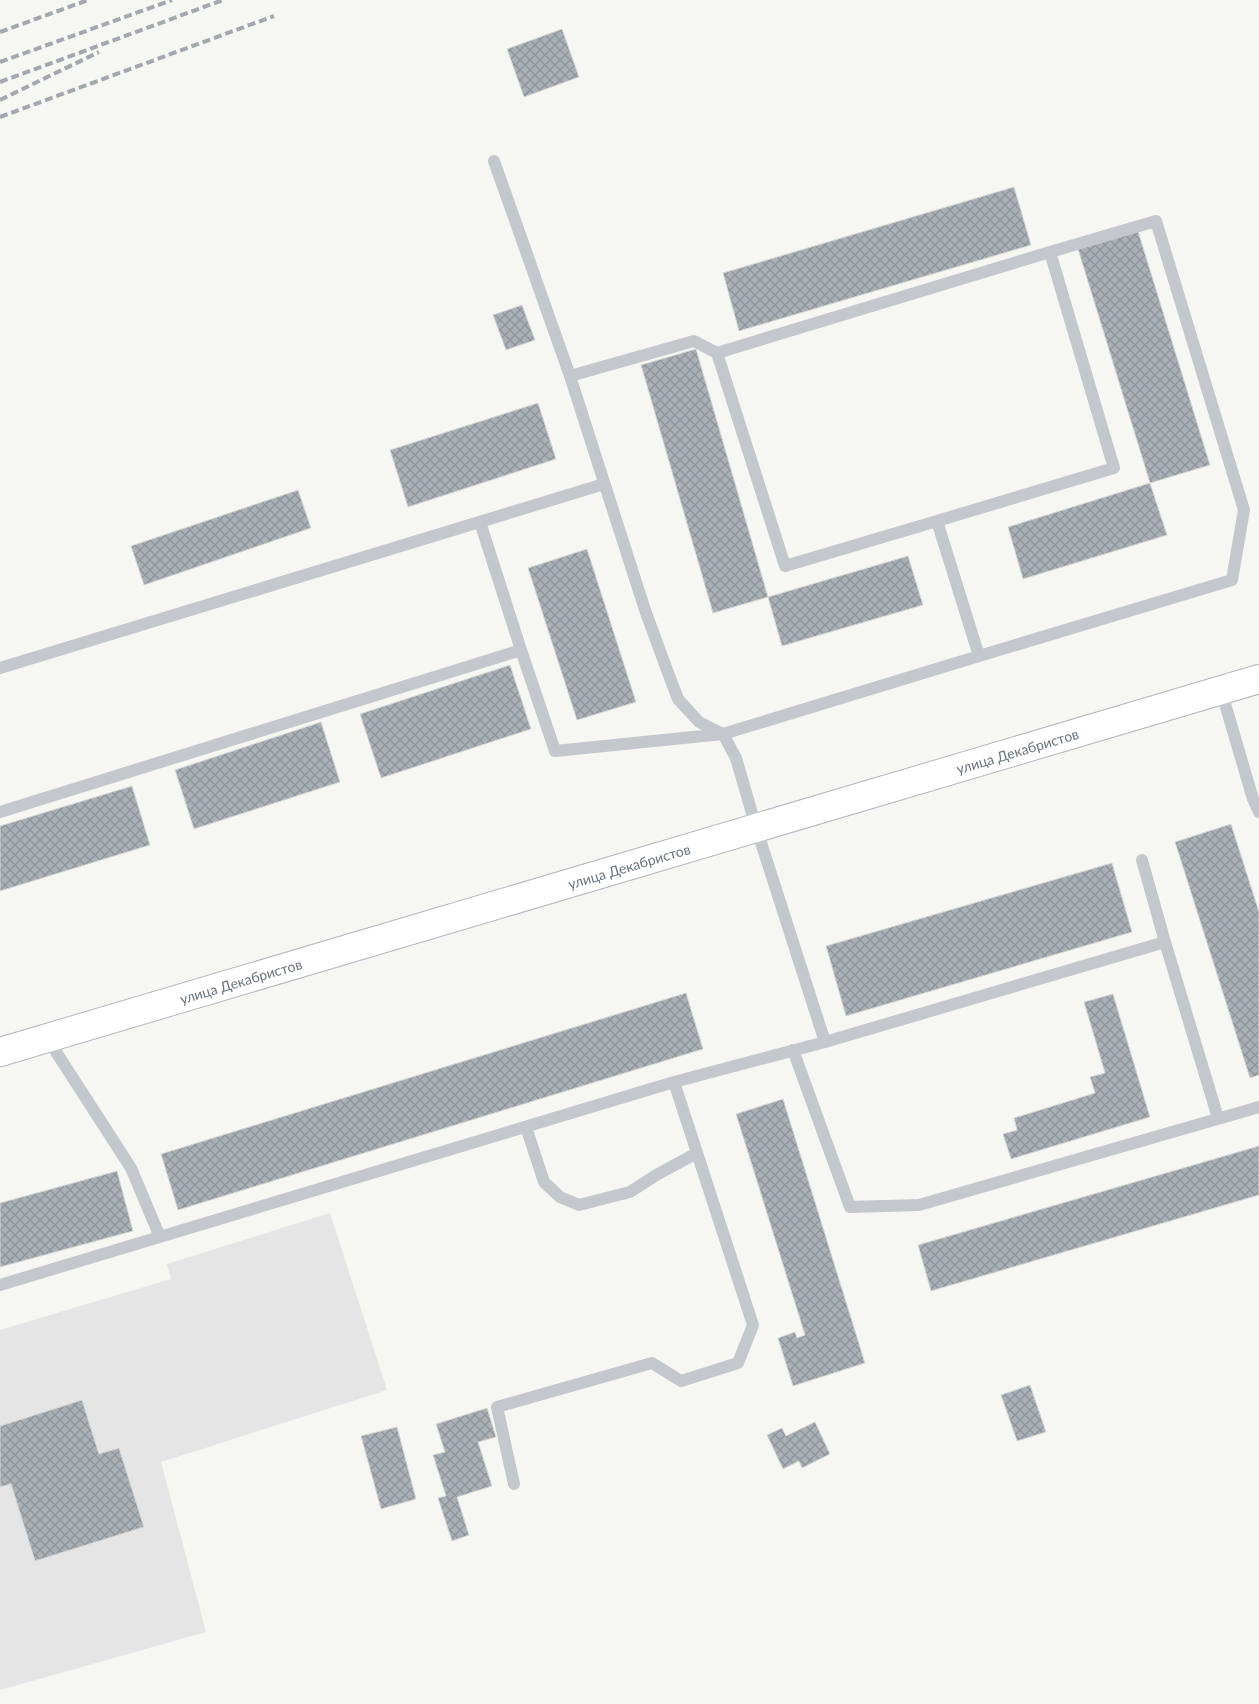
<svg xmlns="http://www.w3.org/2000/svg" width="1259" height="1704" font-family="Lato,sans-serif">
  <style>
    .built { fill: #e4e5e4 }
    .building { fill: url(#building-cross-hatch); stroke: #d8d8d6 }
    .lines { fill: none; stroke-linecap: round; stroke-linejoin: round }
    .primary-casing { stroke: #b5b9bd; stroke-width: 30 }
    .service { stroke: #c4c7cb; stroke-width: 12 }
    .primary { stroke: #fff; stroke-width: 28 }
    .rail { stroke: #a3a8ae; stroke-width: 4; stroke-dasharray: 8 4; stroke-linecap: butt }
    .labels { text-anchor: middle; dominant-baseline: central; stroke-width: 5; stroke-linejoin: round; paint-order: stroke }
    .street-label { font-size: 14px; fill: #667483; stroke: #fff }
  </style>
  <defs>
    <pattern id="building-cross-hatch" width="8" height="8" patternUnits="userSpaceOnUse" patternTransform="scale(1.25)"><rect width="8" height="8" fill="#a9b0b6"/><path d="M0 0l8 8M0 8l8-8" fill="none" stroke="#8d9499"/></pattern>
  </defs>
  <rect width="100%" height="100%" fill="#f6f6f3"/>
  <!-- built -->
  <path class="built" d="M330,1213L387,1390L161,1462L206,1632L0,1690V1330L171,1279L167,1264Z"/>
  <!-- building -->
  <path class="building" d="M562,29L579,77L524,97L507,49Z
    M1014,187L1031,245L739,331L723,273Z
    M1138,231L1210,465L1150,483L1078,249Z
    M522,305L535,340L506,350L493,315Z
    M696,349L768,597L713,613L641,365Z
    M538,403L556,459L408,507L390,450Z
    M1150,483L1167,535L1023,579L1008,527Z
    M298,490L311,528L144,585L131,546Z
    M587,549L636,702L577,720L528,568Z
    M908,556L923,605L782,646L768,597Z
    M510,665L531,729L381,778L360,714Z
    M321,722L340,782L194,829L175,770Z
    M132,786L150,845L0,891V826Z
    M1231,824L1259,912V1075L1250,1078L1175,842Z
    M1112,863L1132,932L846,1016L826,946Z
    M686,993L703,1049L178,1210L161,1154Z
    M1113,994L1150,1117L1011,1159L1003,1134L1017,1130L1014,1118L1095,1093L1090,1077L1105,1073L1084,1002Z
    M783,1099L865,1363L793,1386L778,1338L795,1332L797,1338L805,1335L736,1114Z
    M1259,1146V1195L931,1291L918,1245Z
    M117,1171L133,1231L0,1267V1203Z
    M1030,1385L1046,1432L1017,1441L1001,1395Z
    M82,1400L99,1454L119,1448L144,1527L35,1561L11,1484L0,1487V1426Z
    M487,1408L496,1437L478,1442L492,1486L457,1497L469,1535L452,1541L438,1498L446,1496L433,1455L445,1452L436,1424Z
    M815,1422L830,1454L802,1468L799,1461L783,1469L767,1435L782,1428L786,1436Z
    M397,1427L416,1499L381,1509L361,1436Z"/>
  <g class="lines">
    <!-- primary casing -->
    <g class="primary-casing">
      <g id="primary">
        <path id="s1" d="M0,1052L1259,679"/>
      </g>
    </g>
    <!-- service -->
    <path class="service" d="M494,161L570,376L645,610L667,670L678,699L699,722L723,734L736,758L756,827L825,1042L1165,942L1218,1118
      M717,353L1050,252
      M937,521L1114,468L1050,252L1156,221L1244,510L1232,580L979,656
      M521,650L555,751L723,734L979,656L937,521L785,566L717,353L694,341L570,376
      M0,668L604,484
      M1221,690L1253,799L1259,812
      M0,812L521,650L480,522
      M1142,860L1165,942
      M47,1038L131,1168L160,1237
      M793,1050L850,1207L919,1205L1259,1107
      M674,1082L825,1042
      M526,1127L544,1182L560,1197L579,1205L630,1192L658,1174L697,1153
      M0,1285L674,1082L753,1325L738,1363L681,1381L652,1363L497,1407L514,1484"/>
    <!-- primary -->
    <use href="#primary" class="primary"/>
    <!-- rail -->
    <path class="rail" d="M0,32L88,0
      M0,62L172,0
      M0,82L223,0
      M0,100L99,52
      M0,117L274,16"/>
  </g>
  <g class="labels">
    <!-- street labels -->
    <g class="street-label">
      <text stroke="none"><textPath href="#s1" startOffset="1061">улица Декабристов</textPath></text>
      <text stroke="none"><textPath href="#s1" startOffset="656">улица Декабристов</textPath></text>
      <text stroke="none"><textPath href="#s1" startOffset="251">улица Декабристов</textPath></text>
    </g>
  </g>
</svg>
